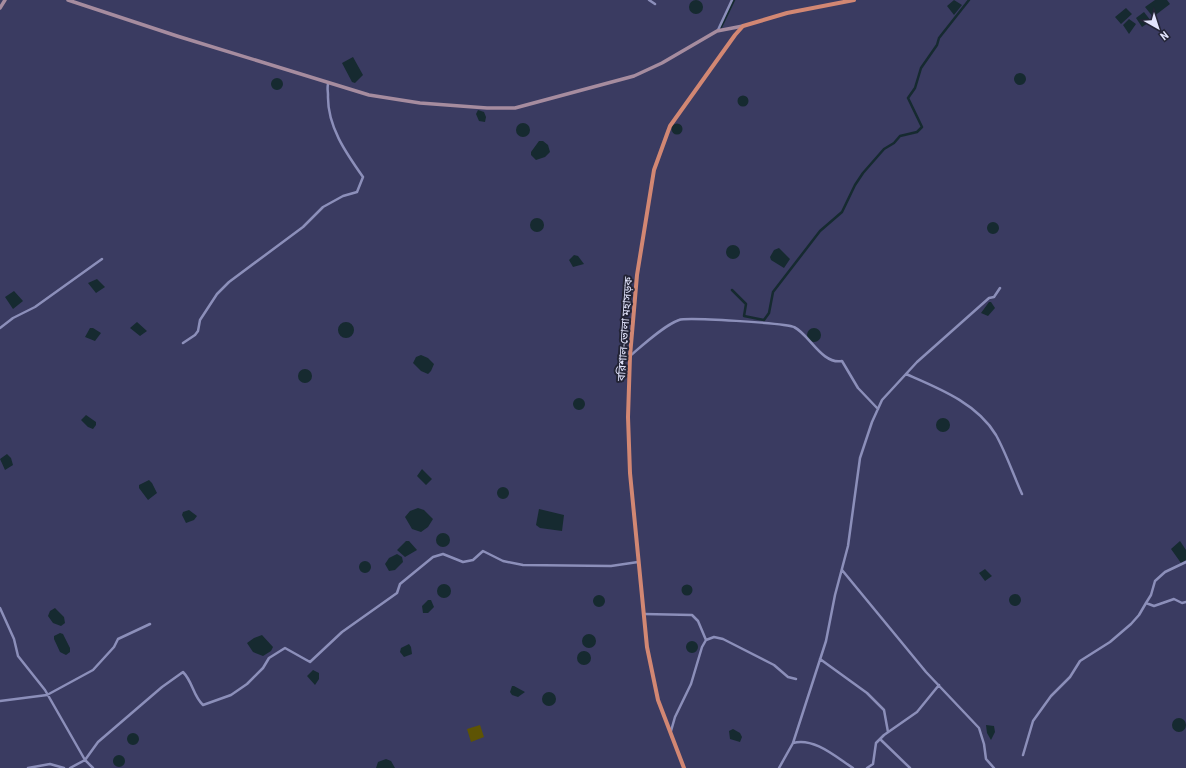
<svg xmlns="http://www.w3.org/2000/svg" width="1186" height="768" font-family="'Roboto Condensed','Noto Sans Bengali',sans-serif">
  <style>
    .green { fill: #5e5404 }
    .water { fill: #162a30 }
    .lines { fill: none; stroke-linecap: round; stroke-linejoin: round }
    .canal { stroke: #162a30; stroke-width: 2.5 }
    .minor { stroke: #8c8fba; stroke-width: 2.5 }
    .secondary { stroke: #a68c9f; stroke-width: 3.5 }
    .trunk { stroke: #d28773; stroke-width: 4 }
    .labels { text-anchor: middle; dominant-baseline: central; stroke-width: 4; stroke-linejoin: round; paint-order: stroke }
    .street-label { font-size: 11px; fill: #e2e4fc; stroke: #232436 }
  </style>
  <rect width="100%" height="100%" fill="#3a3b61"/>
  <!-- green -->
  <path class="green" d="M480,725L484,737L471,742L467,729Z"/>
  <!-- water -->
  <path class="water" d="M954,0L962,5L954,15L947,6Z
    M1155,0H1167L1170,4L1153,17L1145,7Z
    M689 7a7 7 0 1 1 14 0a7 7 0 1 1-14 0Z
    M1126,8L1132,14L1121,24L1115,17Z
    M1144,12L1151,21L1142,27L1136,18Z
    M1129,19L1136,24L1129,34L1123,25Z
    M353,57L363,75L355,83L352,82L342,63Z
    M1014 79a6 6 0 1 1 12 0a6 6 0 1 1-12 0Z
    M271 84a6 6 0 1 1 12 0a6 6 0 1 1-12 0Z
    M737.5 101a5.5 5.5 0 1 1 11 0a5.5 5.5 0 1 1-11 0Z
    M478,110L484,112L486,117L485,122L479,121L476,114Z
    M516 130a7 7 0 1 1 14 0a7 7 0 1 1-14 0Z
    M671.5 129a5.5 5.5 0 1 1 11 0a5.5 5.5 0 1 1-11 0Z
    M539,141H543L548,145L550,152L545,157L536,160L531,155V152Z
    M530 225a7 7 0 1 1 14 0a7 7 0 1 1-14 0Z
    M987 228a6 6 0 1 1 12 0a6 6 0 1 1-12 0Z
    M726 252a7 7 0 1 1 14 0a7 7 0 1 1-14 0Z
    M779,248L790,259L784,268L771,260L770,257L774,250Z
    M574,255L578,256L584,264L573,267L569,260Z
    M97,279L105,287L96,293L88,283Z
    M14,291L23,301L13,309L5,297Z
    M989,302H991L995,308L988,316L981,313Z
    M137,322L147,331L140,336L130,328Z
    M338 330a8 8 0 1 1 16 0a8 8 0 1 1-16 0Z
    M90,328H93L101,333L95,341L85,337Z
    M807 335a7 7 0 1 1 14 0a7 7 0 1 1-14 0Z
    M421,355L428,358L434,364L431,371L428,374L421,371L413,363L416,357Z
    M298 376a7 7 0 1 1 14 0a7 7 0 1 1-14 0Z
    M573 404a6 6 0 1 1 12 0a6 6 0 1 1-12 0Z
    M86,415L96,422V425L93,429L88,427L81,420Z
    M936 425a7 7 0 1 1 14 0a7 7 0 1 1-14 0Z
    M7,454L11,458L13,465L5,470L0,459Z
    M422,469L432,479L426,485L417,476Z
    M149,480L152,483L157,493L148,500L139,488V485Z
    M497 493a6 6 0 1 1 12 0a6 6 0 1 1-12 0Z
    M418,508L424,510L433,519L428,527L421,532L412,529L405,517L410,511Z
    M539,509L564,515L562,531L540,528L536,525Z
    M189,510L197,516L194,520L186,523L182,515L183,512Z
    M436 540a7 7 0 1 1 14 0a7 7 0 1 1-14 0Z
    M406,541H409L417,550L405,557L397,550Z
    M1180,541L1186,550V560L1181,563L1171,549Z
    M397,554L402,557L403,562L395,570L389,571L385,564L389,558Z
    M359 567a6 6 0 1 1 12 0a6 6 0 1 1-12 0Z
    M985,569L992,576L985,581L979,573Z
    M437 591a7 7 0 1 1 14 0a7 7 0 1 1-14 0Z
    M681.5 590a5.5 5.5 0 1 1 11 0a5.5 5.5 0 1 1-11 0Z
    M1009 600a6 6 0 1 1 12 0a6 6 0 1 1-12 0Z
    M593 601a6 6 0 1 1 12 0a6 6 0 1 1-12 0Z
    M428,600H431L434,607L428,613H423L422,606Z
    M55,608L64,617L65,623L61,626L53,623L48,616L50,611Z
    M60,633L63,634L70,648V652L66,655L60,652L54,639V636Z
    M582 641a7 7 0 1 1 14 0a7 7 0 1 1-14 0Z
    M262,635L273,647L271,651L263,656L253,652L247,643L254,638Z
    M686 647a6 6 0 1 1 12 0a6 6 0 1 1-12 0Z
    M409,644L411,647L412,654L404,657L400,652L401,648Z
    M577 658a7 7 0 1 1 14 0a7 7 0 1 1-14 0Z
    M313,670L319,673V679L315,685L307,676Z
    M512,686H514L525,692L518,697L512,695L510,692Z
    M542 699a7 7 0 1 1 14 0a7 7 0 1 1-14 0Z
    M1172 725a7 7 0 1 1 14 0a7 7 0 1 1-14 0Z
    M986,725L994,726L995,732L991,740L987,733Z
    M733,729L740,733L742,737L740,742L730,739L729,731Z
    M127 739a6 6 0 1 1 12 0a6 6 0 1 1-12 0Z
    M113 761a6 6 0 1 1 12 0a6 6 0 1 1-12 0Z
    M386,759L391,761L395,768H376L378,762Z"/>
  <g class="lines">
    <!-- canal -->
    <path class="canal" d="M721,27L734,0
      M732,290L746,304L744,316L764,320L769,313L773,292L820,231L842,212L855,185L863,173L884,149L894,143L900,136L917,132L922,127L908,98L915,88L921,68L937,45L939,38L969,0"/>
    <!-- minor -->
    <path class="minor" d="M649,0L655,4
      M718,30L732,0
      M0,328L13,318L35,307L102,259
      M183,343L195,335L198,331L200,320L217,294L229,282L303,227L323,207L343,196L357,192L363,177C346,153 327,126 328,95C328,91 327,89 328,84
      M630,356C643,345 663,326 679,320C686,317 786,323 794,327C809,334 822,365 842,361L858,388L878,409
      M906,374C938,388 977,403 996,435C1006,453 1013,474 1022,494
      M842,570L926,672L979,728L984,744L986,759L994,768
      M1146,603L1151,595L1155,581L1165,572L1186,562
      M0,608L14,639L18,656L45,690L85,760L93,768
      M644,614L692,615L698,621L706,640
      M820,659L867,693L884,710L888,732
      M0,701L47,695L93,670L114,647L118,639L150,624
      M671,731L675,717L691,684L702,647L706,640L714,637L723,639L774,665L788,677L796,679
      M880,739L910,768
      M793,743L826,641L835,595L848,546L860,458L872,422L882,400L917,362L989,298L994,297L1000,288
      M1023,755L1033,721L1051,696L1070,677L1080,661L1110,642L1131,624L1139,615L1146,603L1154,606L1174,599L1182,603L1186,602
      M28,768L50,764L64,768
      M70,768L85,760L98,742L162,687L183,672C193,682 193,696 203,705L231,695L247,684L263,668L269,658L285,648L310,662L342,632L397,593L400,584L433,557L443,554L463,562L473,560L483,551L503,561L523,565L611,566L638,562
      M779,768L793,743C814,737 836,757 853,768
      M867,768L873,764L876,743L884,735L917,712L939,685"/>
    <!-- secondary -->
    <path class="secondary" d="M68,0L177,36L369,95L420,103L487,108H515L634,76L662,63L717,31L743,26
      M0,8L5,0"/>
    <!-- trunk -->
    <path class="trunk" d="M684,768L658,700L647,647L630,473L628,417L630,356L637,275L654,170L670,126L735,35L743,26L787,13L854,0"/>
  </g>
  <g class="labels">
    <!-- street labels -->
    <g class="street-label">
      <text transform="translate(625 329) rotate(-86)">বরিশাল-ভোলা মহাসড়ক</text>
    </g>
  </g>
  <!-- north arrow -->
  <g transform="translate(1158 28) rotate(141)" stroke="#232436" stroke-width="3" paint-order="stroke">
  <path d="M0-3L7 15L0 10L-7 15Z" fill="#e2e4fc"/>
  <text y="-6" font-size="11" font-weight="bold" text-anchor="middle" fill="#e2e4fc">N</text>
  </g>
</svg>
